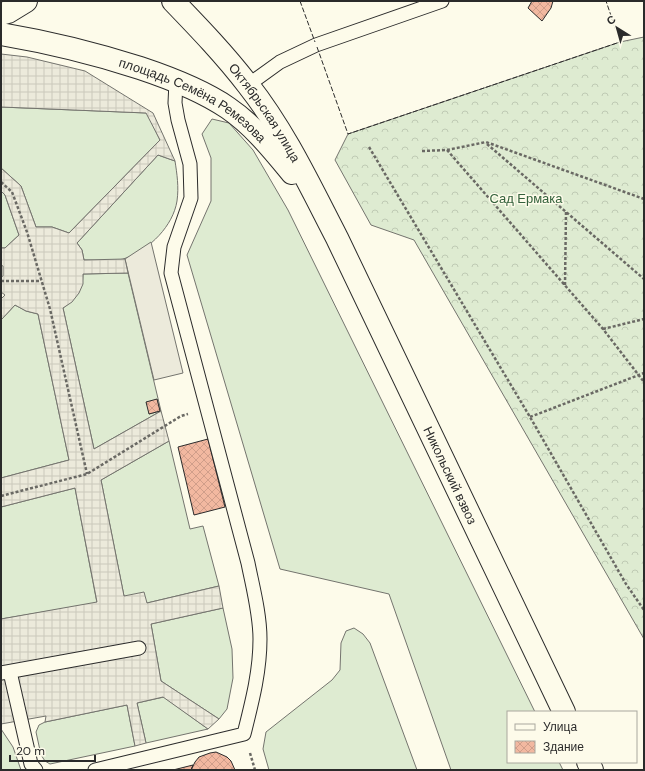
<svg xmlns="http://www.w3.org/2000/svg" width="645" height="771" font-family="'DM Sans',sans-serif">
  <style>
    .grass { fill: #deebd1; stroke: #74746e; fill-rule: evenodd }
    .forest { fill: url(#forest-crowns); stroke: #74746e }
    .parking { fill: #eceadb; stroke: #74746e }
    .plaza { fill: url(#plaza-grid); stroke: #74746e }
    .building { fill: url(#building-cross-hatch); stroke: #2b2b2b }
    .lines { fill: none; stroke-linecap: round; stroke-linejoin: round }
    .lane-casing { stroke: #2b2b2b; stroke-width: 15 }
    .secondary-casing { stroke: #2b2b2b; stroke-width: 24 }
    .primary-casing { stroke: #2b2b2b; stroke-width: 24 }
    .path { stroke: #6a6964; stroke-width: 2.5; stroke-dasharray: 3 2; stroke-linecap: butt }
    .lane { stroke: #fdfbea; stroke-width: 13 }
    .secondary { stroke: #fdfbea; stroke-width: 22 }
    .primary { stroke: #fdfbea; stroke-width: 22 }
    .fence { stroke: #2b2b2b; stroke-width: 1; stroke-dasharray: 5 2; stroke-linecap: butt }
    .labels { text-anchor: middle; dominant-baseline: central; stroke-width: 3; stroke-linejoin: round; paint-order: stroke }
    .street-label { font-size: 13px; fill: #2b2b2b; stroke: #fdfbea }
    .park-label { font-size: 13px; fill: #34623c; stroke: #fdfbea }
  </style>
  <defs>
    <pattern id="forest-crowns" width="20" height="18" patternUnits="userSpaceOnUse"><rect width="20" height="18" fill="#deebd1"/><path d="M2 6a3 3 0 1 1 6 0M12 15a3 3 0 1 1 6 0" fill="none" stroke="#bfcab4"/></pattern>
    <pattern id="plaza-grid" width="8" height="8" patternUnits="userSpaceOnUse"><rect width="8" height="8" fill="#eceadb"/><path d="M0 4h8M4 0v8" fill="none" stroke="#cbc9bc"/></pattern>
    <pattern id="building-cross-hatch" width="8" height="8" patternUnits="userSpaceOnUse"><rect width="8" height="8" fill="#f2b8a0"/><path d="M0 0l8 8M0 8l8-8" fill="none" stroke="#d09e8a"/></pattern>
  </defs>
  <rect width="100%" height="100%" fill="#fdfbea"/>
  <!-- grass -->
  <path class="grass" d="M1,107L147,113L160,140L69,233L52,227H36L21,186L1,168Z
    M212,119L229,123L253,150L288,210L535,712H508V762H559L563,770H451L389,594L280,569L187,255L211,201V158L202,134Z
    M158,155L175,161C177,174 179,187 177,201C173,226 150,249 126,258C119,262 93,260 84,260L82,250L77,243Z
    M1,191L5,195L19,235L5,248H1Z
    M128,273L161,411L94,449L63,308C75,300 83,289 83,274ZM157,399L160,411L149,414Z
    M15,305L26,311L38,314L69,460L1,478V320Z
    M169,441L190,529L203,526L219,586L147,603L124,596L101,480Z
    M75,488L97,603L1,619V507Z
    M223,608L232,649L233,678L227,709L219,719L161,681L151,624Z
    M354,628L363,634L370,643L417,770H269L263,749L266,732L332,680L340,670L341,643L346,631Z
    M164,697L208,729L146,743L137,703Z
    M127,705L135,746L50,764L45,761L41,755L36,732L39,725L45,722Z
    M1,729L13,747L21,770H1Z"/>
  <!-- forest -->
  <path class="forest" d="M644,37V639L414,240L371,225L335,160L348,134L620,42Z"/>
  <!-- parking -->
  <path class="parking" d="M151,242L183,373L154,380L125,259Z"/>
  <!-- plaza -->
  <path class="plaza" d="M1,54L27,57L85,71L153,113L175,161L158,155L77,243L82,250L84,260L125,259L128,273L83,274V284L79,293L72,302L63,308L94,449L161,411L169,441L101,480L124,596L144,592L147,603L219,586L223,608L151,624L161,681L219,719L208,729L163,697L137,703L146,743L135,746L127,705L45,722L46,716L1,724V619L97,602L75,488L1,507V478L69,460L38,314L26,311L15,305L1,320V299L5,295L1,292V277L3,276V266L1,265V248H5L19,235L5,195L1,191V168L21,186L36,227H52L69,233L160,140L146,113L1,107Z"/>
  <!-- building -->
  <path class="building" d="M532,1H553L551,8L542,21L528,8Z
    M157,399L160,411L149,414L146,402Z
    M208,439L225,507L194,515L178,447Z
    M216,752L227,757L231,761L235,770H191L195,762L199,757L210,753Z
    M193,765L191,770H173Z"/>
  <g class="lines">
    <!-- lane casing -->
    <g class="lane-casing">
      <path id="lane" d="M248,85L280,62L316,45L442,1
        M10,672L31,764L36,770
        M1,673L139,648
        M95,770L244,734C252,702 260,672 260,639C260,614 253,588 248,563L171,273L174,247L191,198L190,164L178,120L175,103L176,81"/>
    </g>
    <!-- secondary casing -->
    <g class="secondary-casing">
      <g id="secondary">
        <path id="s1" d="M173,1C199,28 225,55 248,85C285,132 310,186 337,238L564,712"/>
        <path id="s2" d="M1,34C48,42 94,53 140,68C170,78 202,90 228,108C253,125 273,150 292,173"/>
        <path d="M588,762L592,770"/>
      </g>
    </g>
    <!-- primary casing -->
    <g class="primary-casing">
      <path id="primary" d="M1,14L8,12L26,1"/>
    </g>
    <!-- path -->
    <path class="path" d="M487,144L644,279
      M369,147L530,417L626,584L644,610
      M447,150L603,329L644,382
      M422,151L447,150L486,142L644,199
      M1,182L12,192L27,232L50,309L87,474
      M1,281H41
      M565,285L566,212
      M603,329L644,319
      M530,417L644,373
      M1,496L87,474L181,416L188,414
      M250,753L255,770"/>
    <!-- lane -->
    <use href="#lane" class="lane"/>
    <!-- secondary -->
    <use href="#secondary" class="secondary"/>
    <!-- primary -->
    <use href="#primary" class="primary"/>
    <!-- fence -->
    <path class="fence" d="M300,1L315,42
      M317,47L348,134L620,42L606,1"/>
  </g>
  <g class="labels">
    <!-- street labels -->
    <g class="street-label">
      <text stroke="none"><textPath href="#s2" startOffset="205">площадь Семёна Ремезова</textPath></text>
      <text stroke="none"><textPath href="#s1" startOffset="145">Октябрьская улица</textPath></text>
      <text stroke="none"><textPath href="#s1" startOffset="553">Никольский взвоз</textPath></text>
    </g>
    <!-- park labels -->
    <g class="park-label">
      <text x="526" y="198">Сад Ермака</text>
    </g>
  </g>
  <!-- border -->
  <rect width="645" height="771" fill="none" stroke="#2b2b2b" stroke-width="4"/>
  <!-- legend -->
  <rect x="507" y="711" width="130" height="52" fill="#fdfbea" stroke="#a9a89e"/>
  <rect x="515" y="724" width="20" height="6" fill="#fdfbea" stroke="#a9a89e"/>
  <text x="543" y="731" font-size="12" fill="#2b2b2b">Улица</text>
  <rect x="515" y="741" width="20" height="12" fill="url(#building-cross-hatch)" stroke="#a9a89e"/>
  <text x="543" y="751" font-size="12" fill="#2b2b2b">Здание</text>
  <!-- north arrow -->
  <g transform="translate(617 28) rotate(323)" stroke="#fdfbea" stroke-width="3" paint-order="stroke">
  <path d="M0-3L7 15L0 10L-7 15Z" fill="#2b2b2b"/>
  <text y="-6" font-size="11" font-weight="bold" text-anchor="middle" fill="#2b2b2b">С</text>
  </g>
  <!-- scale -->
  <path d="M10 755v6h85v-6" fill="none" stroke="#2b2b2b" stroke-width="2"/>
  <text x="16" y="755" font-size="12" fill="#2b2b2b" stroke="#fdfbea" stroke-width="3" paint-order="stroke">20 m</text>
</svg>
